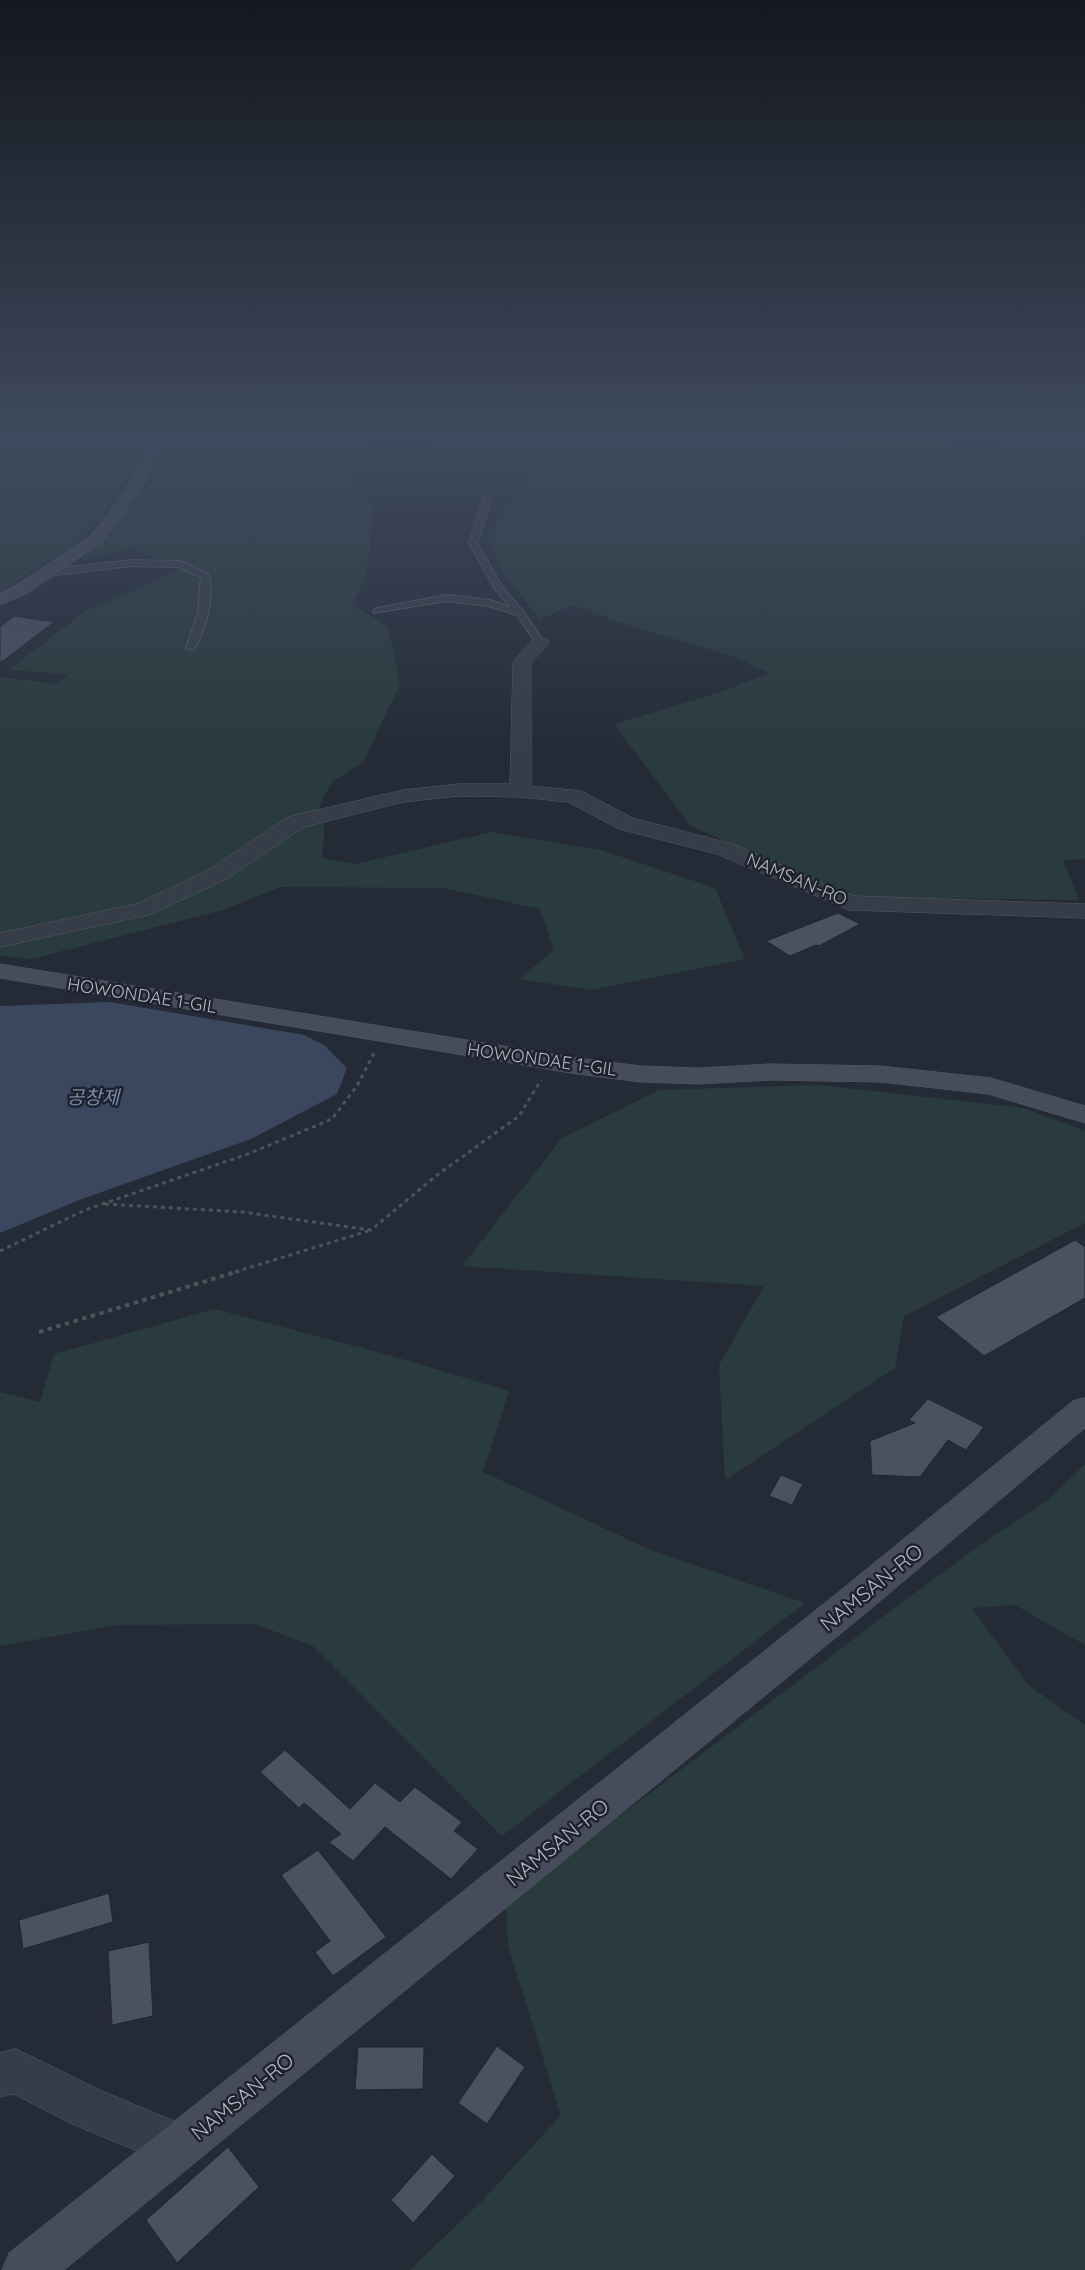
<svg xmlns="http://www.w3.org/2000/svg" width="1085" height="2270" font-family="Quicksand,'Noto Sans KR',sans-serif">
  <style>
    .green { fill: #2a3b3d }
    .water { fill: #3b475f }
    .building { fill: #4a5160; stroke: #1f242f }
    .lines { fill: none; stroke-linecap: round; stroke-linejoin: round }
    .lane-casing { stroke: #555b66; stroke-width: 2 }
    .street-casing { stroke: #555b66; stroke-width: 1 }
    .secondary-casing { stroke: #555b66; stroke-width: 1 }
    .path-far1 { stroke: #47565a; stroke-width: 3; stroke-dasharray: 4 4; stroke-linecap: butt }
    .path { stroke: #47565a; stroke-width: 4; stroke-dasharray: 4.5 4.5; stroke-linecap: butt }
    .lane { fill: #373d48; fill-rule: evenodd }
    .street { fill: #373d48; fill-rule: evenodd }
    .secondary { fill: #464c5b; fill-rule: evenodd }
    .labels { text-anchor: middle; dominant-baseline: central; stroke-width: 5; stroke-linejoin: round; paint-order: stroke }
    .street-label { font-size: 18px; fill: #b2b8c4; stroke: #1d222d }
    .water-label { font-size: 19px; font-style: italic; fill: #7d8caa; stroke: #1d222d }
    .near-street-label { font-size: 21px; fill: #b2b8c4; stroke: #1d222d }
  </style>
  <rect width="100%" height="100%" fill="#242b37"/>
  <!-- green -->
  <path class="green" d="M0,438H163L139,459L102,515L81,540L0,592Z
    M174,438H370L338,468L358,483L372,507L370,552L364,579L353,604L388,627L400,684L363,762L332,782L319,806L325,821L322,858L356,864L491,832L601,850L715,888L745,959L591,990L519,979L554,950L540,909L444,888L280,887L223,910L31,959L0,956V677L58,684L68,674L9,670L84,612L179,570L132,549L82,560L155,479Z
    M406,438H922L964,456L1042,438H1085V859L1063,860L1079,900L853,897L691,826L614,724L718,693L769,673L738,658L628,625L572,605L540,620L506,576L486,537L535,471L495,452L453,443Z
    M819,1085L1024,1108L1085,1131V1223L904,1316L895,1368L725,1480L719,1365L764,1286L462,1266L562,1138L659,1090Z
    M215,1309L392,1356L509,1391L483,1472L653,1551L805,1603L502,1836L313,1646L255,1624L117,1625L0,1646V1392L40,1402L54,1354Z
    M1085,1464V1645L1015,1605L972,1608L1028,1685L1085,1725V2270H410L484,2199L561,2115L508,1946L506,1902L916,1592L993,1536L1047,1501Z"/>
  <!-- water -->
  <path class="water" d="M110,1002L304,1035L324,1045L347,1068L337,1094L251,1139L82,1199L0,1233V1006Z"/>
  <!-- building -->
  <path class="building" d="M14,616L54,622L0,663V627Z
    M838,913L860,924L819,946L816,945L790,956L766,941Z
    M1075,1240L1085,1247V1298L984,1356L936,1317Z
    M928,1399L984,1427L966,1450L948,1440L920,1477L872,1475L870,1441L915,1423L909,1420Z
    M781,1475L803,1484L792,1505L769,1496Z
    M285,1750L350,1809L375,1783L400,1802L415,1787L462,1822L454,1831L478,1849L451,1879L385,1827L353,1861L329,1842L341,1834L304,1803L299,1808L260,1772Z
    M318,1850L386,1937L333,1976L315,1952L330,1941L281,1875Z
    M109,1893L113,1922L23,1949L19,1920Z
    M149,1942L153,2016L112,2025L108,1951Z
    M497,2046L525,2067L487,2124L458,2103Z
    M358,2047H424L423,2089L355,2090Z
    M228,2147L259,2187L177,2263L146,2220Z
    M432,2154L455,2176L413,2223L391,2200Z"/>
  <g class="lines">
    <!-- lane casing -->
    <g class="lane-casing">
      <path id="lane" d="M484,497L491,499L477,543L503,588L523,611L545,643L543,645H537L517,615L489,606L447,601L374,613L373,611L377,608L447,595L490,600L510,607L495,589L469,543Z
        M131,560L180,561L208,574C216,596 205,630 194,650L186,648L198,613L201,577L178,567L131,566L46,576L42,573L46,570Z"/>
    </g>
    <!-- street casing -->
    <g class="street-casing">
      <path id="street" d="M851,438L912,442L945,440L952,444C941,459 870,445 853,441Z
        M540,637L547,639L549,643L531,663V786L581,791L635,819L733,844L853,896L1085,904V918L849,910L717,854L619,829L568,802L520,797L458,796L403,802L304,827L228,878L152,914L0,947V933L137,904L212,868L288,817L403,790L458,784H510L513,662L533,639Z
        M16,2049L102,2091L196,2130L203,2146L196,2162L180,2169L70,2123L14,2094L0,2097V2053Z"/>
    </g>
    <!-- secondary casing -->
    <g class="secondary-casing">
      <path id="secondary" d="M153,438H168L163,445L151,473L125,513L102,542L28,593L0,605V593L16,585L90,536L113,507L135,473Z
        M0,964L577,1058L641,1066L699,1068L770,1064L881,1066L991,1078L1085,1106V1123L988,1094L881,1082L770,1080L699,1084L641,1082L577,1074L0,978Z
        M1085,1398V1428L867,1612L64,2270H2L9,2253L841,1590L1073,1401Z"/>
    </g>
    <!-- path-far1 -->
    <path class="path-far1" d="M105,1204L242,1212L371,1230L437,1175L519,1116L541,1080
      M0,1251L85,1210L248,1154L332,1119L357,1086L374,1053
      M235,1272L368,1231"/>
    <!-- path -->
    <path class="path" d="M39,1332L239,1271"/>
    <!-- lane -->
    <use href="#lane" class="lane"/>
    <!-- street -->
    <use href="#street" class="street"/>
    <!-- secondary -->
    <use href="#secondary" class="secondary"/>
  </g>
  <!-- sky -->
  <linearGradient id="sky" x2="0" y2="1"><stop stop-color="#14181e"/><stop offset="0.58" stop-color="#3f4a5e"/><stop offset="1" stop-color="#3f4a5e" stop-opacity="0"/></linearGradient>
  <rect width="1085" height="756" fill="url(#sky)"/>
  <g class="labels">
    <!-- street labels -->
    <g class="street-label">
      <text transform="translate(797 879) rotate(23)">NAMSAN-RO</text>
      <text transform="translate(142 995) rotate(9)">HOWONDAE 1-GIL</text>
      <text transform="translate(542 1059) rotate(8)">HOWONDAE 1-GIL</text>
    </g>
    <!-- water labels -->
    <g class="water-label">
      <text x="93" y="1097">공창제</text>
    </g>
    <!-- near-street labels -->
    <g class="near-street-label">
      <text transform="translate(871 1587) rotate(-39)">NAMSAN-RO</text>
      <text transform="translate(557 1842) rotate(-39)">NAMSAN-RO</text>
      <text transform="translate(242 2096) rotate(-39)">NAMSAN-RO</text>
    </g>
  </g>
</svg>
